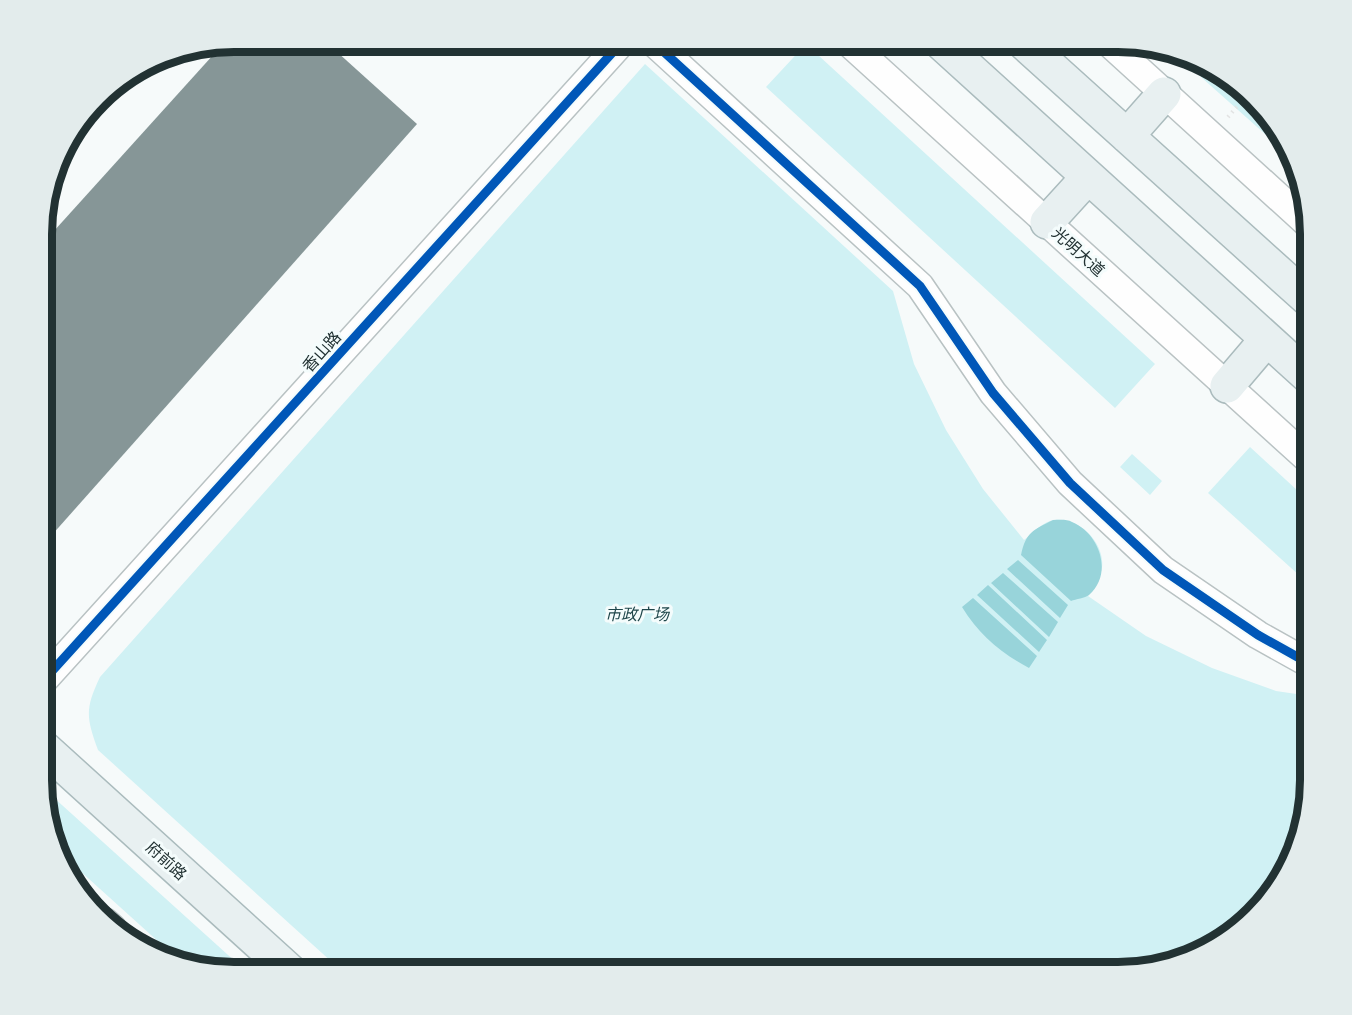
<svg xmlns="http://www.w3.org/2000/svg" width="1352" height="1015" font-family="'Playfair Display','Noto Sans SC',serif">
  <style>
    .green { fill: #d0f1f4 }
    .water { fill: #98d4da }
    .building { fill: #869697 }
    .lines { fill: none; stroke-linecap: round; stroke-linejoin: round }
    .minor-casing { stroke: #b9c2c3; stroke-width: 30 }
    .major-casing { stroke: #aabbbd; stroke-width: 36 }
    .path { stroke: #e2e3e3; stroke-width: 4; stroke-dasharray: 1.5 4.5; stroke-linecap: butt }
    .minor { stroke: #fefefe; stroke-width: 27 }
    .major { stroke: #e8f0f1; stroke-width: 33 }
    .cycleway-casing { stroke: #f4fcfc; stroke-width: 13 }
    .cycleway { stroke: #0057b8; stroke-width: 9 }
    .labels { text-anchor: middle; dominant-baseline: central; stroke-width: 6; stroke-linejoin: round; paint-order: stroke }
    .street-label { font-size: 16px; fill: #223233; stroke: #f4fcfc }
    .park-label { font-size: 16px; font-style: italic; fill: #1e464a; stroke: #f4fcfc }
    .rim { fill: none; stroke: #223233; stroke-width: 8 }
  </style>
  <rect width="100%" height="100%" fill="#f6fafa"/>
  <!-- green -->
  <path class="green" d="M806,44L1155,364L1115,408L766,87Z
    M1174,53L1191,57L1244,90L1290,150L1292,158Z
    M645,64L893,291L914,364L946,430L983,489L1024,540C1033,533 1043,521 1055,520C1079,517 1105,543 1102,567C1100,580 1094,586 1088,596L1146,636L1212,668L1276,691L1310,696V793L1295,854L1262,907L1202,953L1118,973H344L98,750C86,717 85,709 100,677Z
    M1250,447L1310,502V585L1208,493Z
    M1132,454L1162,481L1150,495L1120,467Z
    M42,787L248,973H222L182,963L58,851L42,793Z"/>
  <!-- water -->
  <path class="water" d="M1053,520C1059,520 1067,519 1072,522C1099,533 1114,573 1089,595C1085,598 1076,599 1071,601L1021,555C1026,532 1033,530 1053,520Z
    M1018,560L1068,605L1060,618L1007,569Z
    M1003,573L1058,622L1049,637L991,583Z
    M988,585L1047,640L1039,652L977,595Z
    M973,598L1037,656L1029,668C1001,653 979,635 962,607Z"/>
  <!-- building -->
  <path class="building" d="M234,42H326L417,124L43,545L44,242L223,44Z"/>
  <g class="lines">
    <!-- minor casing -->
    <g class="minor-casing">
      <path id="minor" d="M653,42L920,286L993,393L1070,483L1163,570L1258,635L1310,664
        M848,42L1310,461
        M1108,42L1307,223
        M43,681L622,42
        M105,922L112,928"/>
    </g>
    <!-- major casing -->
    <g class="major-casing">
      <path id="major" d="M940,42L1310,378
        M1023,42L1310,301
        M1127,136L1164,94
        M1047,222L1088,177
        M1227,386L1267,339
        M43,747L292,973"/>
    </g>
    <!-- path -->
    <path class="path" d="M793,42L797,46
      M1228,117L1248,94"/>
    <!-- minor -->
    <use href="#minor" class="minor"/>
    <!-- major -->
    <use href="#major" class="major"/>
    <!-- cycleway casing -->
    <g class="cycleway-casing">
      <path id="cycleway" d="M653,42L920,286L993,393L1070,483L1163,570L1258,635L1310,664
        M43,681L622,42"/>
    </g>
    <!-- cycleway -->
    <use href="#cycleway" class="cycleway"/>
  </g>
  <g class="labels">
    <!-- street labels -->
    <g class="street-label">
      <text transform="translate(1079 251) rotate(42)">光明大道</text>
      <text transform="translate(321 351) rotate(-48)">香山路</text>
      <text transform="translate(167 860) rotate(42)">府前路</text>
    </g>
    <!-- park labels -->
    <g class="park-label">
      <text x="637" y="613">市政广场</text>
    </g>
  </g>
  <!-- crop -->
  <path d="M0 0H1352V1015H0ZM234 52H1118A182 182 0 0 1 1300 234V780A182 182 0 0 1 1118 962H234A182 182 0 0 1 52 780V234A182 182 0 0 1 234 52Z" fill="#e3ecec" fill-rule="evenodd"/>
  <path class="rim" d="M234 52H1118A182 182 0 0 1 1300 234V780A182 182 0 0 1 1118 962H234A182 182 0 0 1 52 780V234A182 182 0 0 1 234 52Z"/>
</svg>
